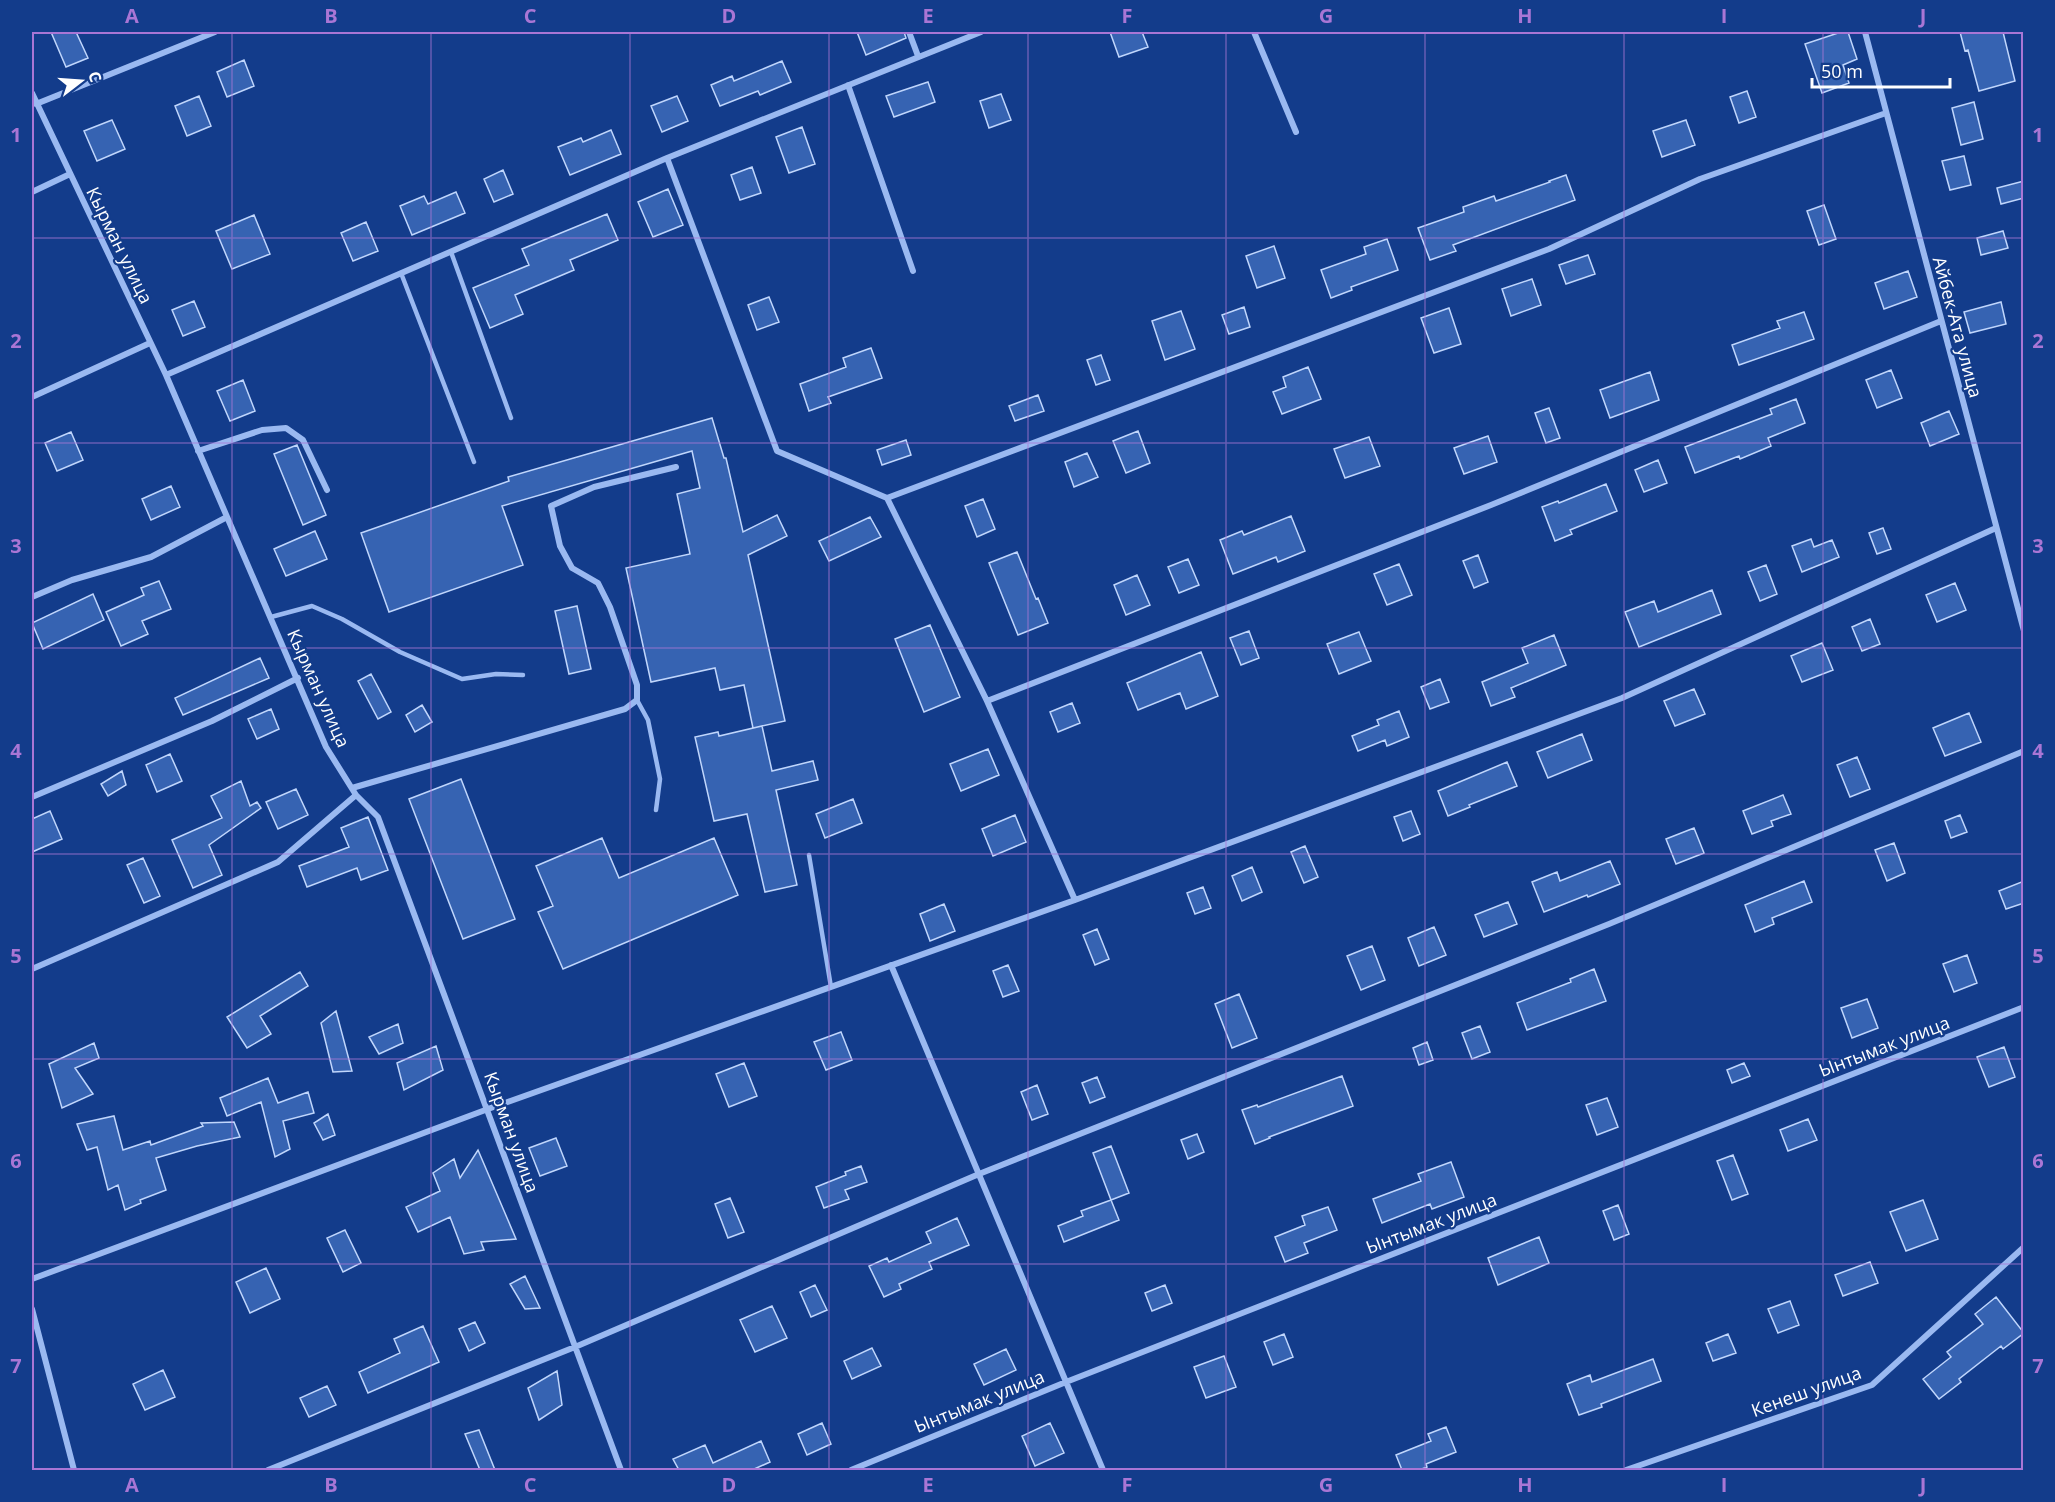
<svg xmlns="http://www.w3.org/2000/svg" width="2055" height="1502" font-family="'Open Sans',sans-serif">
  <style>
    .building { fill: #3663b2; stroke: #c0d6fc; stroke-width: 1.5 }
    .lines { fill: none; stroke-linecap: round; stroke-linejoin: round }
    .service { stroke: #9ab9f1; stroke-width: 4.5 }
    .minor { stroke: #9ab9f1; stroke-width: 6 }
    .grid { fill: none; stroke: #a976d5; stroke-width: 1.5; stroke-opacity: 0.55 }
    .labels { text-anchor: middle; dominant-baseline: central; stroke-width: 4.5; stroke-linejoin: round; paint-order: stroke }
    .street-label { font-size: 18px; fill: #fff; stroke: #133c8b }
    .neatline { fill: none; stroke: #a976d5; stroke-width: 2 }
    .grid-label { font-size: 20px; text-anchor: middle; font-weight: bold; fill: #a976d5 }
  </style>
  <rect width="100%" height="100%" fill="#133c8b"/>
  <!-- building -->
  <path class="building" d="M51,32H76L88,58L66,67Z
    M857,32H904L906,38L866,55Z
    M1110,32H1142L1148,47L1119,57Z
    M1841,32H1848L1857,59L1843,65L1849,83L1822,93L1805,44Z
    M1960,32H2003L2015,81L1979,91L1968,50L1965,51Z
    M244,60L254,86L227,97L217,72Z
    M782,61L791,82L760,95L758,91L720,106L711,85L732,76L734,81Z
    M928,82L935,102L894,117L886,96Z
    M1747,91L1756,117L1739,123L1730,97Z
    M1001,94L1011,120L989,128L980,101Z
    M199,96L211,126L187,136L175,106Z
    M677,96L688,121L662,132L651,106Z
    M1974,102L1983,139L1961,145L1952,108Z
    M112,120L125,149L97,161L84,131Z
    M1686,120L1695,145L1662,157L1653,131Z
    M802,127L815,164L789,173L776,137Z
    M611,130L621,154L570,175L558,147L581,138L583,142Z
    M1964,156L1971,185L1950,190L1942,161Z
    M752,167L761,193L740,200L731,175Z
    M503,170L513,194L494,202L484,179Z
    M1566,175L1575,200L1453,245L1456,251L1430,260L1418,228L1464,212L1463,207L1494,196L1496,201L1550,182L1549,181Z
    M2024,181V198L2001,204L1997,188Z
    M668,189L683,225L653,237L638,202Z
    M456,192L465,213L412,235L400,206L424,196L428,204Z
    M1824,205L1836,239L1819,245L1807,211Z
    M607,214L618,240L570,260L574,270L515,295L523,314L490,328L473,288L529,265L522,249Z
    M254,215L270,254L232,269L216,231Z
    M366,222L378,251L353,261L341,233Z
    M2003,231L2008,248L1981,255L1977,238Z
    M1387,239L1398,270L1351,287L1352,290L1331,298L1321,270L1366,254L1364,247Z
    M1274,246L1285,278L1257,288L1246,256Z
    M1588,255L1595,274L1566,284L1559,265Z
    M1908,271L1917,297L1884,309L1875,283Z
    M1532,279L1541,305L1511,316L1502,289Z
    M769,297L779,322L757,330L748,305Z
    M194,301L205,327L183,336L172,310Z
    M2001,302L2006,324L1970,333L1964,312Z
    M1244,307L1250,327L1229,334L1222,315Z
    M1449,308L1461,344L1434,353L1421,318Z
    M1181,311L1195,349L1165,360L1152,321Z
    M1804,312L1814,339L1739,365L1732,345L1780,328L1777,321Z
    M871,348L882,378L828,397L831,403L809,411L800,384L846,367L843,358Z
    M1101,355L1110,380L1096,385L1087,360Z
    M1308,367L1321,399L1282,414L1273,392L1286,387L1283,377Z
    M1891,370L1902,398L1877,408L1866,380Z
    M1650,372L1659,400L1610,418L1600,390Z
    M243,380L255,411L230,421L217,391Z
    M1038,395L1044,411L1015,421L1009,406Z
    M1796,399L1805,423L1768,438L1771,446L1740,459L1739,456L1695,473L1685,447L1772,414L1770,409Z
    M1549,408L1560,438L1546,443L1535,413Z
    M1949,411L1959,434L1930,446L1921,423Z
    M712,418L724,458H726L743,532L777,515L787,536L748,555L785,721L753,728L744,685L720,690L715,668L651,682L626,568L690,554L677,494L700,488L692,451L502,506L523,565L389,612L361,533L509,481L508,477Z
    M1138,431L1150,463L1126,473L1113,441Z
    M71,432L83,460L57,471L45,443Z
    M1488,436L1497,462L1464,474L1454,448Z
    M1369,437L1380,466L1345,478L1334,449Z
    M906,440L911,455L882,465L877,450Z
    M297,445L326,515L303,525L274,454Z
    M1087,453L1098,477L1074,487L1065,462Z
    M1658,460L1667,483L1644,492L1635,470Z
    M1606,484L1617,511L1570,530L1572,534L1555,541L1542,507L1558,501L1559,503Z
    M171,486L180,507L151,520L142,499Z
    M983,499L995,529L977,537L965,506Z
    M1291,516L1305,551L1278,562L1276,557L1233,574L1220,540L1242,531L1244,535Z
    M870,517L881,537L829,561L819,541Z
    M1883,528L1891,549L1877,554L1869,533Z
    M315,531L327,559L286,576L274,549Z
    M1811,539L1814,547L1832,540L1839,557L1802,572L1792,546Z
    M1017,552L1036,599L1038,598L1048,623L1018,635L989,563Z
    M1478,555L1488,582L1474,588L1463,561Z
    M1188,559L1199,585L1179,593L1168,567Z
    M1399,564L1412,595L1387,605L1374,574Z
    M1766,565L1777,594L1760,601L1748,572Z
    M1137,575L1150,605L1126,615L1114,585Z
    M159,581L171,609L142,621L148,634L121,646L106,612L144,595L141,588Z
    M1955,583L1966,610L1937,622L1926,595Z
    M1712,590L1721,614L1639,647L1625,612L1654,601L1658,612Z
    M93,594L104,620L43,649L32,623Z
    M577,606L591,669L569,674L555,611Z
    M1870,619L1880,644L1862,651L1852,627Z
    M930,625L960,697L924,712L895,639Z
    M1249,631L1259,658L1241,665L1230,638Z
    M1359,632L1371,661L1339,674L1327,644Z
    M1554,635L1566,665L1511,688L1515,697L1491,706L1482,682L1528,663L1522,648Z
    M1822,643L1833,670L1802,682L1791,656Z
    M1201,652L1218,696L1186,709L1180,693L1138,710L1127,683Z
    M260,658L269,678L183,715L175,698Z
    M371,674L391,712L378,719L358,681Z
    M1440,679L1449,702L1430,709L1421,687Z
    M1694,689L1705,714L1675,726L1664,701Z
    M1072,703L1080,723L1058,732L1050,712Z
    M422,705L432,722L415,732L406,715Z
    M271,709L279,729L257,739L248,719Z
    M1399,711L1409,737L1387,746L1385,740L1358,751L1352,736L1379,725L1377,720Z
    M1969,713L1981,742L1945,756L1933,728Z
    M762,726L772,771L813,761L818,780L776,790L797,885L765,892L747,814L714,821L695,737L718,732L719,736Z
    M1582,734L1592,760L1548,778L1537,752Z
    M988,749L999,775L961,791L950,764Z
    M170,754L182,781L157,792L146,765Z
    M1857,757L1870,789L1850,797L1837,765Z
    M1507,762L1517,786L1469,805L1470,807L1448,816L1438,791Z
    M122,771L126,785L108,796L101,784Z
    M461,779L515,919L463,939L409,799Z
    M241,781L250,806L257,802L261,808L209,845L222,875L193,888L172,840L222,818L211,796Z
    M296,789L308,815L278,829L266,802Z
    M1783,795L1791,814L1771,821L1773,826L1752,834L1743,811Z
    M853,799L862,823L825,838L816,814Z
    M50,811L62,839L32,852V819Z
    M1411,811L1420,834L1403,841L1394,817Z
    M1015,815L1026,842L993,856L982,829Z
    M1960,815L1967,832L1951,838L1945,821Z
    M368,817L388,870L361,880L357,868L307,887L299,866L349,847L341,828Z
    M1694,828L1704,853L1676,864L1666,839Z
    M602,838L619,878L714,838L738,895L563,969L538,912L553,906L536,866Z
    M1894,843L1905,873L1887,881L1875,850Z
    M1305,846L1318,877L1304,883L1291,852Z
    M143,858L160,896L144,903L127,865Z
    M1610,861L1620,884L1588,897L1587,895L1544,912L1532,882L1557,872L1560,881Z
    M1252,867L1262,892L1242,901L1232,876Z
    M1804,881L1812,902L1772,918L1774,924L1755,932L1745,905Z
    M2024,881V903L2006,909L1999,891Z
    M1203,887L1211,908L1195,914L1187,893Z
    M1508,902L1517,924L1484,937L1475,915Z
    M944,904L955,931L930,941L920,914Z
    M1434,927L1446,955L1419,966L1408,938Z
    M1097,929L1109,959L1095,965L1083,935Z
    M1372,946L1385,980L1361,990L1347,956Z
    M1967,955L1977,983L1954,992L1943,964Z
    M1008,965L1019,991L1003,997L993,971Z
    M1594,969L1606,1001L1527,1030L1517,1003L1571,982L1570,979Z
    M300,972L308,986L260,1016L271,1034L247,1048L227,1017Z
    M1239,994L1257,1038L1232,1048L1215,1004Z
    M1867,999L1878,1028L1852,1038L1841,1008Z
    M336,1011L352,1071L333,1072L321,1023Z
    M398,1024L403,1043L379,1054L369,1037Z
    M1480,1026L1490,1052L1472,1059L1462,1033Z
    M841,1032L852,1060L826,1070L814,1042Z
    M1427,1042L1433,1060L1419,1065L1413,1048Z
    M94,1043L99,1058L75,1068L93,1094L62,1108L49,1064Z
    M436,1046L443,1070L404,1090L397,1063Z
    M2004,1047L2015,1077L1989,1087L1977,1057Z
    M744,1063L757,1096L729,1107L716,1074Z
    M1744,1063L1750,1076L1732,1083L1727,1070Z
    M1342,1076L1353,1106L1269,1137L1270,1138L1255,1144L1242,1110L1257,1105L1258,1107Z
    M1097,1077L1105,1097L1090,1103L1082,1083Z
    M268,1078L278,1103L308,1092L314,1113L283,1121L290,1149L275,1157L261,1102L227,1116L220,1098Z
    M1037,1085L1048,1114L1032,1120L1021,1092Z
    M1607,1098L1618,1127L1597,1135L1586,1105Z
    M328,1114L335,1135L323,1140L314,1123Z
    M114,1116L123,1150L150,1141L151,1145L203,1126L201,1123L234,1122L240,1137L197,1146L156,1158L166,1190L140,1200L141,1203L125,1210L118,1185L108,1190L97,1147L87,1150L77,1124Z
    M1808,1119L1817,1140L1788,1151L1780,1130Z
    M1197,1134L1204,1152L1188,1159L1181,1140Z
    M556,1138L567,1166L540,1176L529,1148Z
    M1111,1146L1129,1193L1111,1200L1093,1153Z
    M478,1150L516,1239L481,1242L484,1250L464,1254L450,1217L418,1232L406,1207L440,1191L433,1173L454,1159L460,1178Z
    M1733,1155L1748,1194L1732,1200L1717,1161Z
    M1451,1162L1464,1197L1432,1209L1430,1204L1382,1223L1373,1199L1421,1181L1418,1174Z
    M861,1166L867,1182L845,1190L849,1199L824,1208L816,1187L846,1175L845,1172Z
    M730,1198L744,1232L728,1238L715,1204Z
    M1111,1200L1119,1220L1064,1242L1058,1226L1083,1216L1081,1211Z
    M1923,1200L1938,1239L1906,1251L1890,1212Z
    M1618,1205L1629,1234L1614,1240L1603,1211Z
    M1328,1207L1337,1230L1304,1243L1308,1253L1285,1262L1275,1237L1305,1225L1302,1216Z
    M957,1218L969,1245L929,1262L932,1269L899,1284L901,1289L884,1297L869,1266L887,1258L889,1262L931,1243L926,1232Z
    M345,1230L361,1263L343,1272L327,1238Z
    M1539,1237L1549,1263L1498,1285L1488,1258Z
    M1870,1262L1878,1283L1843,1296L1835,1275Z
    M266,1268L280,1299L250,1313L236,1282Z
    M525,1276L540,1308L525,1309L510,1284Z
    M815,1285L827,1310L811,1317L800,1292Z
    M1165,1285L1172,1303L1152,1311L1145,1293Z
    M1996,1297L2024,1333L2003,1349L2001,1346L1959,1379L1961,1382L1939,1399L1923,1379L1951,1357L1947,1352L1983,1324L1975,1314Z
    M1790,1301L1799,1325L1778,1333L1768,1309Z
    M772,1306L787,1338L755,1352L740,1320Z
    M475,1322L485,1343L469,1351L459,1329Z
    M423,1326L439,1362L368,1393L359,1372L400,1353L394,1339Z
    M1284,1334L1293,1357L1273,1365L1264,1342Z
    M1728,1334L1736,1353L1713,1361L1706,1343Z
    M872,1348L881,1366L852,1379L844,1361Z
    M1006,1349L1016,1370L984,1385L974,1364Z
    M1224,1356L1236,1387L1206,1398L1194,1367Z
    M1653,1359L1661,1381L1601,1404L1602,1407L1579,1415L1567,1384L1590,1375L1592,1382Z
    M163,1370L175,1397L145,1410L133,1384Z
    M557,1371L562,1405L539,1420L528,1388Z
    M327,1386L336,1405L309,1417L300,1398Z
    M822,1423L831,1444L807,1455L798,1434Z
    M1050,1423L1064,1453L1035,1466L1022,1436Z
    M1446,1427L1456,1452L1426,1464L1427,1467L1419,1470H1402L1396,1455L1431,1441L1428,1434Z
    M479,1430L495,1470H480L465,1434Z
    M761,1441L770,1462L752,1470H679L673,1459L705,1445L713,1463Z"/>
  <g class="lines">
    <!-- service -->
    <path class="service" d="M451,252L511,418
      M401,273L474,462
      M271,617L312,606L342,619L400,652L462,679L496,674L523,675
      M637,700L648,720L660,779L656,810
      M809,855L831,987"/>
    <!-- minor -->
    <path class="minor" d="M909,32L918,56
      M1254,32L1296,132
      M1865,32L2024,631
      M848,85L913,271
      M32,93L166,375L326,747L356,795L378,817L621,1470
      M36,104L215,32
      M667,158L777,451L887,498L987,701L1075,900
      M32,192L70,174
      M166,375L667,158L981,32
      M32,397L150,343
      M198,451L262,430L286,428L303,440L327,490
      M887,498L1549,249L1700,179L1886,113
      M32,597L72,580L151,557L227,517
      M987,701L1491,505L1941,321
      M352,788L625,709L637,700V685L610,607L598,583L572,568L560,546L551,506L594,487L676,467
      M32,797L212,721L298,678
      M891,965L1103,1470
      M32,969L278,862L356,795
      M32,1279L488,1109L1075,900L1622,698L1996,528
      M32,1309L74,1470
      M268,1470L575,1347L979,1174L1609,924L2024,751
      M851,1470L1066,1382L2024,1007
      M1626,1470L1872,1385L2024,1247"/>
  </g>
  <!-- grid -->
  <path class="grid" d="M232,32V1470M431,32V1470M630,32V1470M829,32V1470M1028,32V1470M1226,32V1470M1425,32V1470M1624,32V1470M1823,32V1470M32,238H2024M32,443H2024M32,648H2024M32,854H2024M32,1059H2024M32,1264H2024"/>
  <g class="labels">
    <!-- street labels -->
    <g class="street-label">
      <text transform="translate(120 245) rotate(64)">Кырман улица</text>
      <text transform="translate(1958 327) rotate(75)">Айбек-Ата улица</text>
      <text transform="translate(319 688) rotate(66)">Кырман улица</text>
      <text transform="translate(1884 1046) rotate(-21)">Ынтымак улица</text>
      <text transform="translate(512 1132) rotate(70)">Кырман улица</text>
      <text transform="translate(1431 1223) rotate(-21)">Ынтымак улица</text>
      <text transform="translate(1806 1391) rotate(-20)">Кенеш улица</text>
      <text transform="translate(979 1401) rotate(-22)">Ынтымак улица</text>
    </g>
  </g>
  <!-- border -->
  <rect width="2055" height="1502" fill="none" stroke="#133c8b" stroke-width="66"/>
  <!-- north arrow -->
  <g transform="translate(81 81) rotate(73)" stroke="#133c8b" stroke-width="4.5" paint-order="stroke">
  <path d="M0-4.5L10 22L0 15L-10 22Z" fill="#ffffff"/>
  <text y="-9" font-size="16" font-weight="bold" text-anchor="middle" fill="#ffffff">С</text>
  </g>
  <!-- scale -->
  <path d="M1812 78v9h138v-9" fill="none" stroke="#ffffff" stroke-width="3"/>
  <text x="1821" y="78" font-size="18" fill="#ffffff" stroke="#133c8b" stroke-width="4.5" paint-order="stroke">50 m</text>
  <rect x="33" y="33" width="1989" height="1436" class="neatline"/>
  <g class="grid-label">
    <text x="132" y="23">A</text>
    <text x="331" y="23">B</text>
    <text x="530" y="23">C</text>
    <text x="729" y="23">D</text>
    <text x="928" y="23">E</text>
    <text x="1127" y="23">F</text>
    <text x="1326" y="23">G</text>
    <text x="1525" y="23">H</text>
    <text x="1724" y="23">I</text>
    <text x="1923" y="23">J</text>
    <text x="16" y="142">1</text>
    <text x="2038" y="142">1</text>
    <text x="16" y="348">2</text>
    <text x="2038" y="348">2</text>
    <text x="16" y="553">3</text>
    <text x="2038" y="553">3</text>
    <text x="16" y="758">4</text>
    <text x="2038" y="758">4</text>
    <text x="16" y="963">5</text>
    <text x="2038" y="963">5</text>
    <text x="16" y="1168">6</text>
    <text x="2038" y="1168">6</text>
    <text x="16" y="1373">7</text>
    <text x="2038" y="1373">7</text>
    <text x="132" y="1492">A</text>
    <text x="331" y="1492">B</text>
    <text x="530" y="1492">C</text>
    <text x="729" y="1492">D</text>
    <text x="928" y="1492">E</text>
    <text x="1127" y="1492">F</text>
    <text x="1326" y="1492">G</text>
    <text x="1525" y="1492">H</text>
    <text x="1724" y="1492">I</text>
    <text x="1923" y="1492">J</text>
  </g>
</svg>
